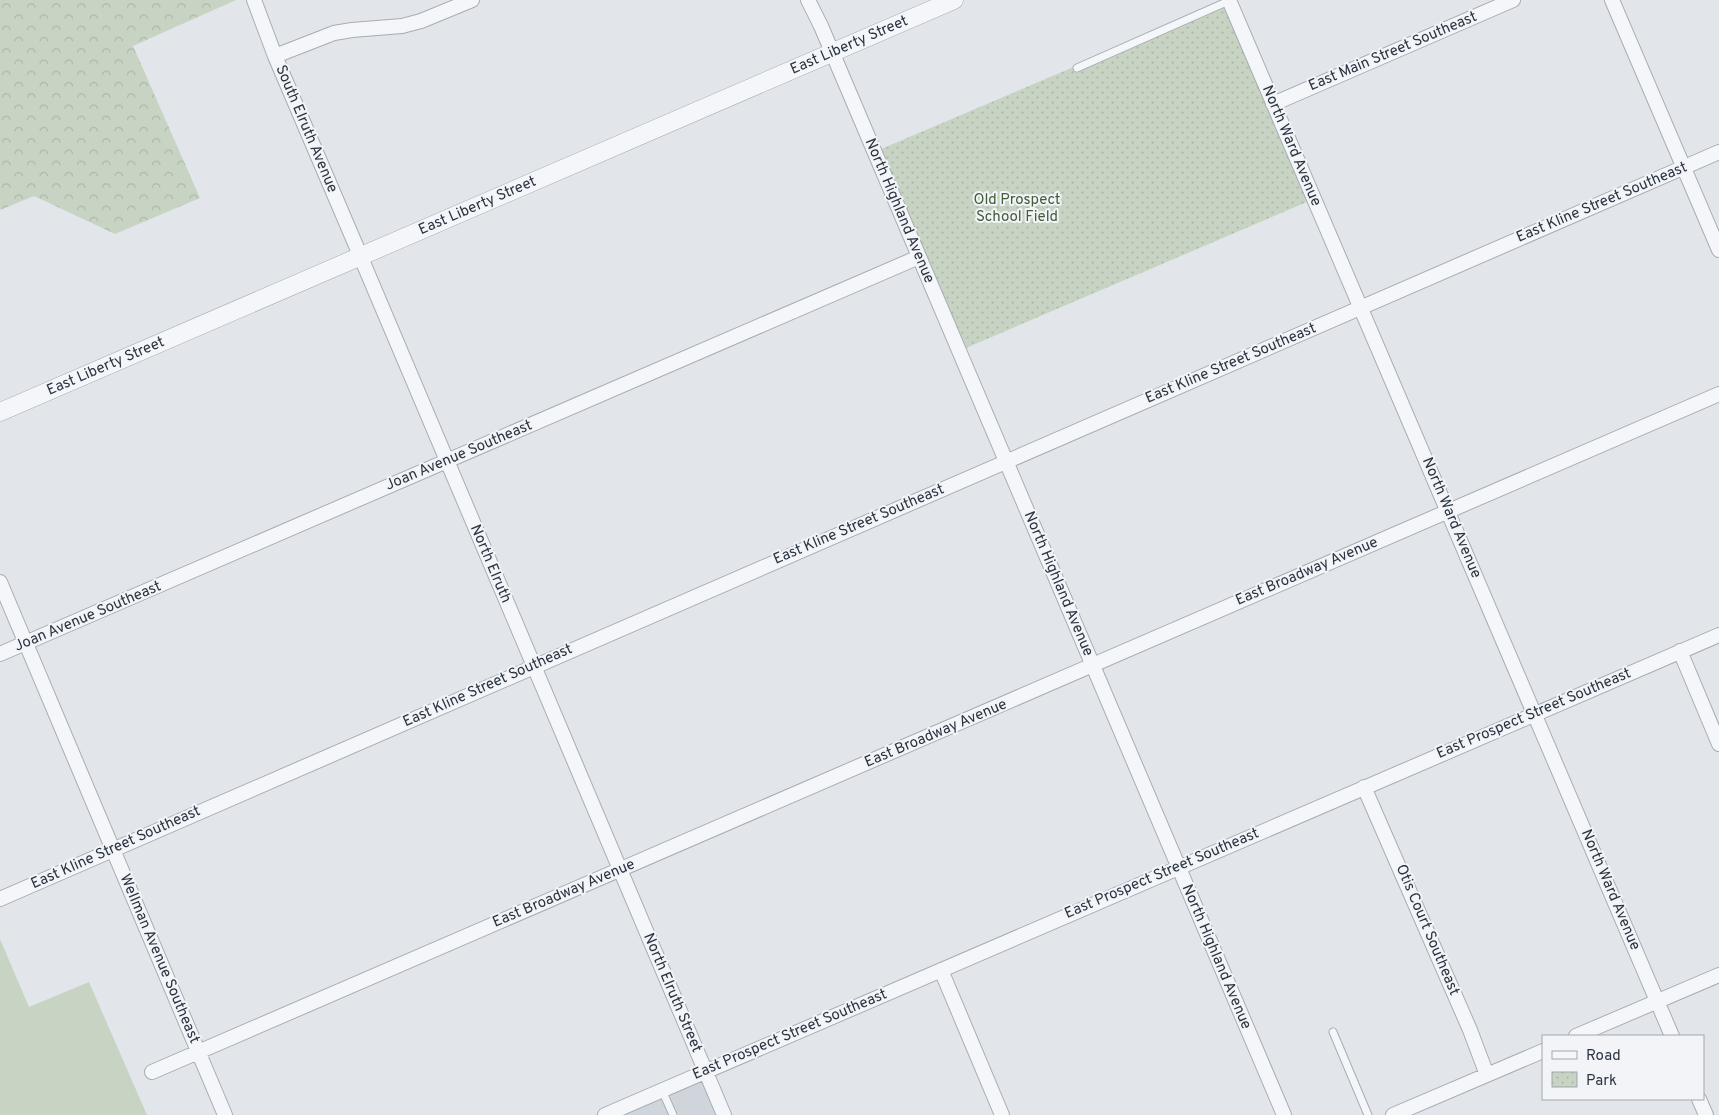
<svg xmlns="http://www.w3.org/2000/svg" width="1719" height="1115" font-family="Overpass,sans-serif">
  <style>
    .built { fill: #d0d5dc }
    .grass { fill: #c8d4c3 }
    .forest { fill: url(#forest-crowns) }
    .park { fill: url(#park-dots) }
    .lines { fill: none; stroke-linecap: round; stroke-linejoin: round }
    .service-casing { stroke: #a7adb4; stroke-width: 9 }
    .minor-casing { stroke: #a7adb4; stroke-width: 16 }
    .tertiary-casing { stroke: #a7adb4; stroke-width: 19 }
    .service { stroke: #f5f6f9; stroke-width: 7 }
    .minor { stroke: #f5f6f9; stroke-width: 14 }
    .tertiary { stroke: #f5f6f9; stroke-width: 18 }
    .labels { text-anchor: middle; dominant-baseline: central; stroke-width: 4; stroke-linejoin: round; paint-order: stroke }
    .street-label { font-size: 15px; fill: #2a3442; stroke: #f2f4f8 }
    .park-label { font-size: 15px; fill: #405e38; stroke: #f2f4f8 }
  </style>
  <defs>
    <pattern id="forest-crowns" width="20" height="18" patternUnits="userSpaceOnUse" patternTransform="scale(1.25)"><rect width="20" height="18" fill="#c8d4c3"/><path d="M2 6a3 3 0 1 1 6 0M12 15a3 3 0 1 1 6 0" fill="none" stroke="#acb7a9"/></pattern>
    <pattern id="park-dots" width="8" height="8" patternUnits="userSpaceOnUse" patternTransform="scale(1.25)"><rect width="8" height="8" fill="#c8d4c3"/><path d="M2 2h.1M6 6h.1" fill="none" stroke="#acb7a9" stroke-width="1.8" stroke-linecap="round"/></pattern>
  </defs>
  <rect width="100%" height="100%" fill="#e2e6ea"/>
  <!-- built -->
  <path class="built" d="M706,1071L724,1115H605Z"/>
  <!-- grass -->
  <path class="grass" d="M0,939L29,1007L89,982L147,1115H0Z"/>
  <!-- forest -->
  <path class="forest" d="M0,0H236L133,46L200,198L115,234L34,196L0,210Z"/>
  <!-- park -->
  <path class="park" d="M1229,1L1314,199L959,351L874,152Z"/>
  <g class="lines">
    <!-- service casing -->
    <g class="service-casing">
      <path id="service" d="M1077,68L1231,0
        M1333,1032L1368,1115
        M662,1090L673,1115"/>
    </g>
    <!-- minor casing -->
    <g class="minor-casing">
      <path id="minor" d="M254,0L275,56L354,241L724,1115
        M808,0L821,26L1284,1115
        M1229,0L1672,1036
        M1612,0L1719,250
        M275,56L334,33L352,30L402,26L421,21L472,0
        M1273,104L1513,0
        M0,582L225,1115
        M1680,651L1719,744
        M0,654L919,257
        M1364,787L1470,1030L1487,1075
        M0,899L1719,152
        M941,970L1002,1115
        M1576,1036L1719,975
        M152,1072L1719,394
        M1699,1099L1706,1115
        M605,1115L1719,635
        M1393,1115L1543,1051"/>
    </g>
    <!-- tertiary casing -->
    <g class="tertiary-casing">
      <g id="tertiary">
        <path id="s1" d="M0,412L954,0"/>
      </g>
    </g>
    <!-- service -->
    <use href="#service" class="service"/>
    <!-- minor -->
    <use href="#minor" class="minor"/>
    <!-- tertiary -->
    <use href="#tertiary" class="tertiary"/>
  </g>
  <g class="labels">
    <!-- street labels -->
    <g class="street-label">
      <text stroke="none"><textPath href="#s1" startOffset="925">East Liberty Street</textPath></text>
      <text transform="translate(1393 52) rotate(-23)">East Main Street Southeast</text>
      <text transform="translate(306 129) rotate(67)">South Elruth Avenue</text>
      <text transform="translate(1291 146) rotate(67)">North Ward Avenue</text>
      <text transform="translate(1602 203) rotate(-23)">East Kline Street Southeast</text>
      <text stroke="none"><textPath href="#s1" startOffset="520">East Liberty Street</textPath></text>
      <text transform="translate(899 211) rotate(67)">North Highland Avenue</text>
      <text transform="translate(1231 364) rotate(-23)">East Kline Street Southeast</text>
      <text stroke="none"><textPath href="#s1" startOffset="115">East Liberty Street</textPath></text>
      <text transform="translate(459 456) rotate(-23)">Joan Avenue Southeast</text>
      <text transform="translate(1451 518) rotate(67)">North Ward Avenue</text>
      <text transform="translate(859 525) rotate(-23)">East Kline Street Southeast</text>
      <text transform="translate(490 564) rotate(67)">North Elruth</text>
      <text transform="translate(1307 572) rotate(-23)">East Broadway Avenue</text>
      <text transform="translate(1058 584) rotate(67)">North Highland Avenue</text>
      <text transform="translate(88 617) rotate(-23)">Joan Avenue Southeast</text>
      <text transform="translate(488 686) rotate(-24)">East Kline Street Southeast</text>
      <text transform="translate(1534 714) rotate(-23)">East Prospect Street Southeast</text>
      <text transform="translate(936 734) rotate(-23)">East Broadway Avenue</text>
      <text transform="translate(116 848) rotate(-24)">East Kline Street Southeast</text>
      <text transform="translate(1162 874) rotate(-23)">East Prospect Street Southeast</text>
      <text transform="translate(1610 890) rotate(67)">North Ward Avenue</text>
      <text transform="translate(564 894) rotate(-23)">East Broadway Avenue</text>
      <text transform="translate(1427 930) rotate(67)">Otis Court Southeast</text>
      <text transform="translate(1216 957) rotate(67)">North Highland Avenue</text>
      <text transform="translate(159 959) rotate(67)">Wellman Avenue Southeast</text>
      <text transform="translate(672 993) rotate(67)">North Elruth Street</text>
      <text transform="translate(790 1035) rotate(-23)">East Prospect Street Southeast</text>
    </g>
    <!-- park labels -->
    <g class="park-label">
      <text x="1017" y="200">Old Prospect<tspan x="1017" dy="17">School Field</tspan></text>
    </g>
  </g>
  <!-- legend -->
  <rect x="1542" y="1035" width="162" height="65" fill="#f2f4f8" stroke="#a2a7af"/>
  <rect x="1552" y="1051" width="25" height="8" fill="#f5f6f9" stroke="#a2a7af"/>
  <text x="1586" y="1060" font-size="15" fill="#2a3442">Road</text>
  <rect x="1552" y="1072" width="25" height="15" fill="url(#park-dots)" stroke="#a2a7af"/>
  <text x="1586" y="1085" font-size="15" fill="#2a3442">Park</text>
</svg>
